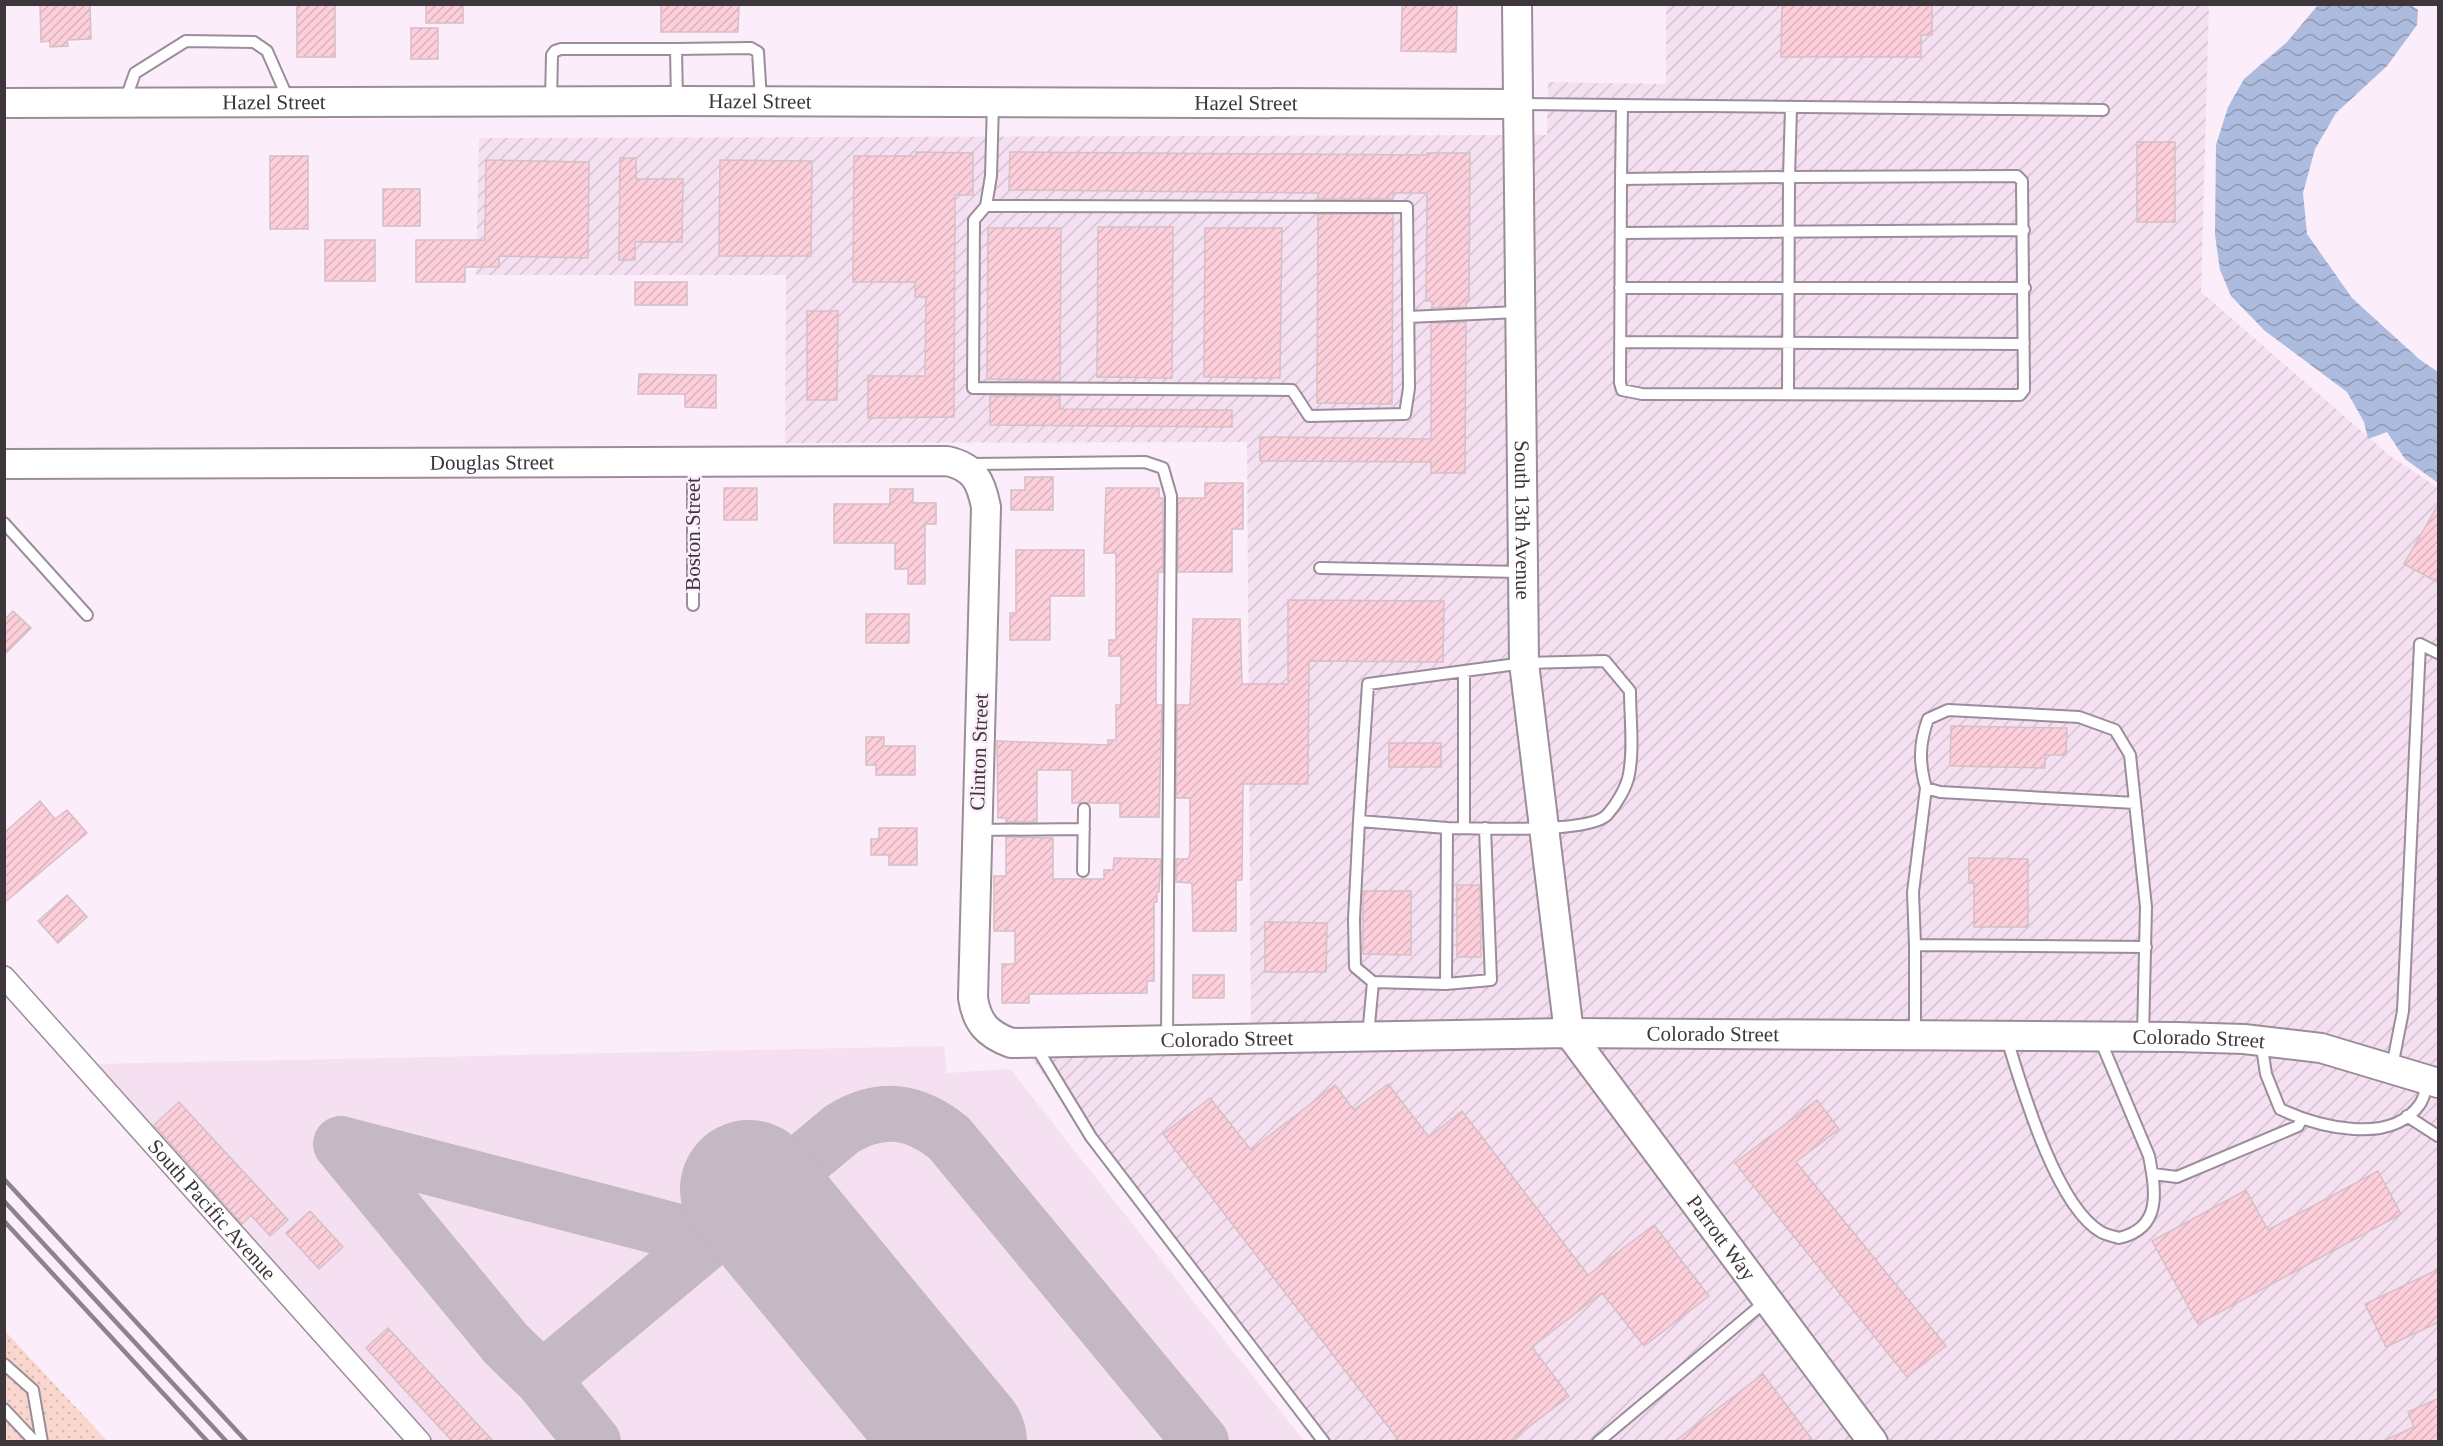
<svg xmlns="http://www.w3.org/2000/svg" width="2443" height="1446" font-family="'Times New Roman',serif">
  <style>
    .built { fill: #f5e0f2 }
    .industrial { fill: url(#industrial-furrows) }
    .grass { fill: url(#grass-dots) }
    .water { fill: url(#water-waves) }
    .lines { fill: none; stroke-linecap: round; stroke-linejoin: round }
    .taxiway { stroke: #c4b8c3; stroke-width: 56 }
    .runway { stroke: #c4b8c3; stroke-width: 138 }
    .building { fill: url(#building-hatch); stroke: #d4c0c5; stroke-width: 1.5 }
    .lane-casing { stroke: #9b8d99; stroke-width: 14 }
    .street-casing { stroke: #9b8d99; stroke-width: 24 }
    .secondary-casing { stroke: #9b8d99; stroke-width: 32 }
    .lane { stroke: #fff; stroke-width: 10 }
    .street { stroke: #fff; stroke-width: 21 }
    .secondary { stroke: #fff; stroke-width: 28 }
    .rail { stroke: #8d838c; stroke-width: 4.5 }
    .labels { text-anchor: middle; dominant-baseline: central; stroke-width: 5; stroke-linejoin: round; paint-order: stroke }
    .street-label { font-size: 21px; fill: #3d373c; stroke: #fcedfa }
  </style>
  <defs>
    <pattern id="industrial-furrows" width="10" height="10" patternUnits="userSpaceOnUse" patternTransform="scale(1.5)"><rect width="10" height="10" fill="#f5e0f2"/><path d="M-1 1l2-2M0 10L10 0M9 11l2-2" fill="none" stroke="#d3c1d0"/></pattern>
    <pattern id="grass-dots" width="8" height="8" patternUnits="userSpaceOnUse" patternTransform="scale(1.5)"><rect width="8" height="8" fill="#f9d6ce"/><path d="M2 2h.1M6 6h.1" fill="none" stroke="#d6b8b2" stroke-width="1.8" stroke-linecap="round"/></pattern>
    <pattern id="water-waves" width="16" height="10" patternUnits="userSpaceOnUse" patternTransform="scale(1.5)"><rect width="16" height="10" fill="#adbbde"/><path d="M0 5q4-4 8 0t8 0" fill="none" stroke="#8e99b5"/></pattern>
    <pattern id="building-hatch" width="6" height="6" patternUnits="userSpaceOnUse" patternTransform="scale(1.5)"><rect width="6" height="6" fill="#fccfdb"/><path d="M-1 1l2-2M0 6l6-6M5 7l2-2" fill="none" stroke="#d9b2bd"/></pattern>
  </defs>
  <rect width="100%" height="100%" fill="#fcedfa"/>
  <!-- built -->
  <path class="built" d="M944,1046L947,1073L1010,1069L1304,1441H434L95,1064Z"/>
  <!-- industrial -->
  <path class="industrial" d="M1666,5H2209L2201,292L2389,455L2438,488V1441H1326L1024,1049L1251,1047L1247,442L785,443L786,275H476L479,138L1547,135L1548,82L1666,84Z"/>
  <!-- grass -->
  <path class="grass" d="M5,1331L107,1441H5Z"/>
  <!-- water -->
  <path class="water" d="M2318,5H2411L2418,10L2417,25L2387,66L2336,113L2315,149L2303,193L2307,234L2352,298L2419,359L2438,372V483L2405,459L2387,432L2368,439L2364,422L2347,392L2265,331L2231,296L2220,270L2215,235L2216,145L2228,107L2244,79L2287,42Z"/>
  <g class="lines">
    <!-- taxiway -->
    <path class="taxiway" d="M341,1144L506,1344L542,1379L593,1442
      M341,1144L710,1240
      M542,1379L842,1129C881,1105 914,1110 949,1138L1201,1442"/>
    <!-- runway -->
    <path class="runway" d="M749,1189L958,1442"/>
  </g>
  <!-- building -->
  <path class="building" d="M40,4H90L91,39L67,40L68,46L50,47V41L41,42Z
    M297,4H335V57H297Z
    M426,4H463V23H426Z
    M661,4H739L738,32H661Z
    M1402,4H1457L1456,52L1401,51Z
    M1782,4H1932V35H1921V57H1781Z
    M411,28H438V59H411Z
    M2137,142H2175V222H2137Z
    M916,152L973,153V195H955L954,417L868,418V376H925L926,297H915V282H853L854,156H916Z
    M1010,152L1427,155V153H1470L1469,301H1466V307L1432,308V301H1426L1427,193H1393V199H1318V193L1009,190Z
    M270,156H308V229H270Z
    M620,158H636V179H683L682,242H635V260H619Z
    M486,160L589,162L588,258L499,256V267H465V282H416V240H485Z
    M720,160L812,161L811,256H719Z
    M383,189H420V226H383Z
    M1318,214H1393L1392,404L1317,403Z
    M1098,227H1173L1172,378L1097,377Z
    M988,228H1061L1060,381L987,379Z
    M1205,228H1282L1280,378L1204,377Z
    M325,240H375V281H325Z
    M635,282H687V305H635Z
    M807,311H838L837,400H807Z
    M1466,322L1465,473H1431V462L1260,461V437L1431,439V323Z
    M639,374L716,375V408L685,407V394H638Z
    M990,396H1060V409L1232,410V427L990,425Z
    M1025,477H1053V510H1011V490H1025Z
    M1205,483H1243V529H1232V572H1178V498H1205Z
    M724,488H757V520H724Z
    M1106,488H1159V498H1163V572H1158L1156,656V705H1162L1159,817H1120V803H1072V770H1037V822H1006V818H998L997,741L1108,745V740H1116V705H1121V656H1109V640H1116V553H1104Z
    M890,489H913V503H936V524H925V584H908V569H895V543H834V504H890Z
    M2439,503V583L2404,564Z
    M1016,550H1084V596H1050V640H1010V613H1016Z
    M1288,600L1444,601L1443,662L1309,661L1308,784H1243L1242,880H1236V931H1193L1192,883L1176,882V859H1188L1190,854V798H1176L1177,705H1190L1193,619H1240L1242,684H1288Z
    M13,611L31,628L4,655V620Z
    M866,614H909V643H866Z
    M1951,726L2067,728L2066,755H2045V768L1950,766Z
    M866,737H884V746H915V775H876V765H866Z
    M1389,743H1441V767H1389Z
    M40,801L55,819L67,810L87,833L4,903V833Z
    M879,828H917V865H889V855H871V839H879Z
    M1006,837L1053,838V879H1104V870H1113L1114,858L1161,859L1159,892H1157V902H1154V981H1147V993L1029,994V1003H1002V964H1015V931H994V876H1006Z
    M1969,858L2028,859V927H1974V883H1969Z
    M1457,885H1480L1481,957H1457Z
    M1363,891H1411V955L1363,954Z
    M67,895L87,917L58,943L38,921Z
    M1265,922L1327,923L1326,972H1265Z
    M1193,975H1224V998H1193Z
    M1388,1084L1429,1137L1462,1111L1588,1275L1654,1225L1709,1296L1644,1346L1602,1293L1532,1347L1569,1396L1509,1442H1400L1163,1134L1210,1098L1251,1150L1335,1085L1354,1110Z
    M1817,1100L1839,1129L1796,1162L1946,1346L1907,1377L1735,1163Z
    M179,1102L288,1220L270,1236L251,1215L242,1224L154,1125Z
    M2378,1171L2401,1214L2198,1324L2152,1241L2246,1190L2268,1230Z
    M310,1211L343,1247L319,1269L286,1233Z
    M2439,1269V1322L2386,1347L2365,1304Z
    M388,1328L494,1442H453L366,1348Z
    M1763,1374L1814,1442H1674Z
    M2439,1398V1442H2381L2414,1427L2408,1412Z"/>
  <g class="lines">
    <!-- lane casing -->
    <g class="lane-casing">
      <path id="lane" d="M676,49L751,48L758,52L761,100
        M125,101L135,73L186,41L254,42L267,51L289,101
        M551,101L552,55L555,51L561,49H676L677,101
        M1520,104L2103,110
        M1622,105L1621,179L1789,177L1791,107
        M1621,179L1620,383L1622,390L1642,394L2020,395L2024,390L2022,181L2017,176L1789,177L1788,394
        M986,206L1407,207L1409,388L1405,414L1309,416L1292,390L973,388L974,220L986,206L991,176L993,102
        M1621,233L2024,230
        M1620,288H2025
        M1408,317L1518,312
        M1620,342L2024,344
        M970,464L1145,462L1163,468L1171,496L1167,1040
        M4,523L87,615
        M1320,568L1521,572
        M693,605V464
        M1464,671V828
        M2135,803L1940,792L1926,788C1919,763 1919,744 1928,719L1948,710L2079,717L2115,730L2130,755L2146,907L2143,1036
        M1359,821L1368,684L1524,663L1605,661L1630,691C1630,718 1634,748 1629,774C1627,787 1616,805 1607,815C1588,834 1477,828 1447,828L1446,984L1373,982L1368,1036
        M977,830L1084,829
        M1083,871L1084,809
        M1915,945L1913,892L1926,788
        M1373,982L1355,967L1354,919L1359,821L1447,828
        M1446,984L1491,980L1485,828
        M1915,1034V945L2146,947
        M2007,1039C2022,1088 2056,1206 2101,1232C2106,1235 2113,1236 2119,1238C2162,1228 2156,1192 2149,1156L2099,1037
        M2261,1041L2266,1074L2280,1109C2318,1127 2391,1146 2420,1104C2424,1098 2426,1089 2428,1082
        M1035,1045L1091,1137L1324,1442
        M2392,1067L2403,1011L2420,644L2438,653
        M2407,1116L2438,1136
        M2153,1174L2177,1177L2298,1126L2302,1119
        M4,1364L33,1390L42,1442
        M4,1409L35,1442
        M1598,1442L1766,1301"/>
    </g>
    <!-- street casing -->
    <g class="street-casing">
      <g id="street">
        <path id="s1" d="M4,977L420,1442"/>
      </g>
    </g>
    <!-- secondary casing -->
    <g class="secondary-casing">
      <g id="secondary">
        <path id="s2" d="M1517,4L1524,663L1569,1033L1873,1442"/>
        <path id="s3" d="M4,103L677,101L1516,104"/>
        <path id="s4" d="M4,464L947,461C974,467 981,481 986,507L973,998C977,1023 987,1034 1011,1043L1569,1033L2177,1037L2244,1039L2321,1048L2438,1083"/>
      </g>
    </g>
    <!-- lane -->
    <use href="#lane" class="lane"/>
    <!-- street -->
    <use href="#street" class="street"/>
    <!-- secondary -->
    <use href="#secondary" class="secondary"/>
    <!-- rail -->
    <path class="rail" d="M4,1179L247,1442
      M4,1201L227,1442
      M4,1221L208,1442"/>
  </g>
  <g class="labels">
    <!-- street labels -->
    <g class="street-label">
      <text stroke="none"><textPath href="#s3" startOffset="756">Hazel Street</textPath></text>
      <text stroke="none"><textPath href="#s3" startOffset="270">Hazel Street</textPath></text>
      <text stroke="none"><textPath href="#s3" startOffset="1242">Hazel Street</textPath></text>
      <text stroke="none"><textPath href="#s4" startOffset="488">Douglas Street</textPath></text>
      <text stroke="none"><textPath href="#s2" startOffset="516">South 13th Avenue</textPath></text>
      <text transform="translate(693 534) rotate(-90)">Boston Street</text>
      <text transform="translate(979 752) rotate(-88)">Clinton Street</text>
      <text stroke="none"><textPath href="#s4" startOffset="2264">Colorado Street</textPath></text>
      <text stroke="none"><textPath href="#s4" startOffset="1778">Colorado Street</textPath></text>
      <text stroke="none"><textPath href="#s4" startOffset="2750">Colorado Street</textPath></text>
      <text stroke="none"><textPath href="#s1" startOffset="312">South Pacific Avenue</textPath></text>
      <text stroke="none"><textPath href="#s2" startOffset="1287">Parrott Way</textPath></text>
    </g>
  </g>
  <!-- border -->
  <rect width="2443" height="1446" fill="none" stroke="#3d373c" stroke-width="12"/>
</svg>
